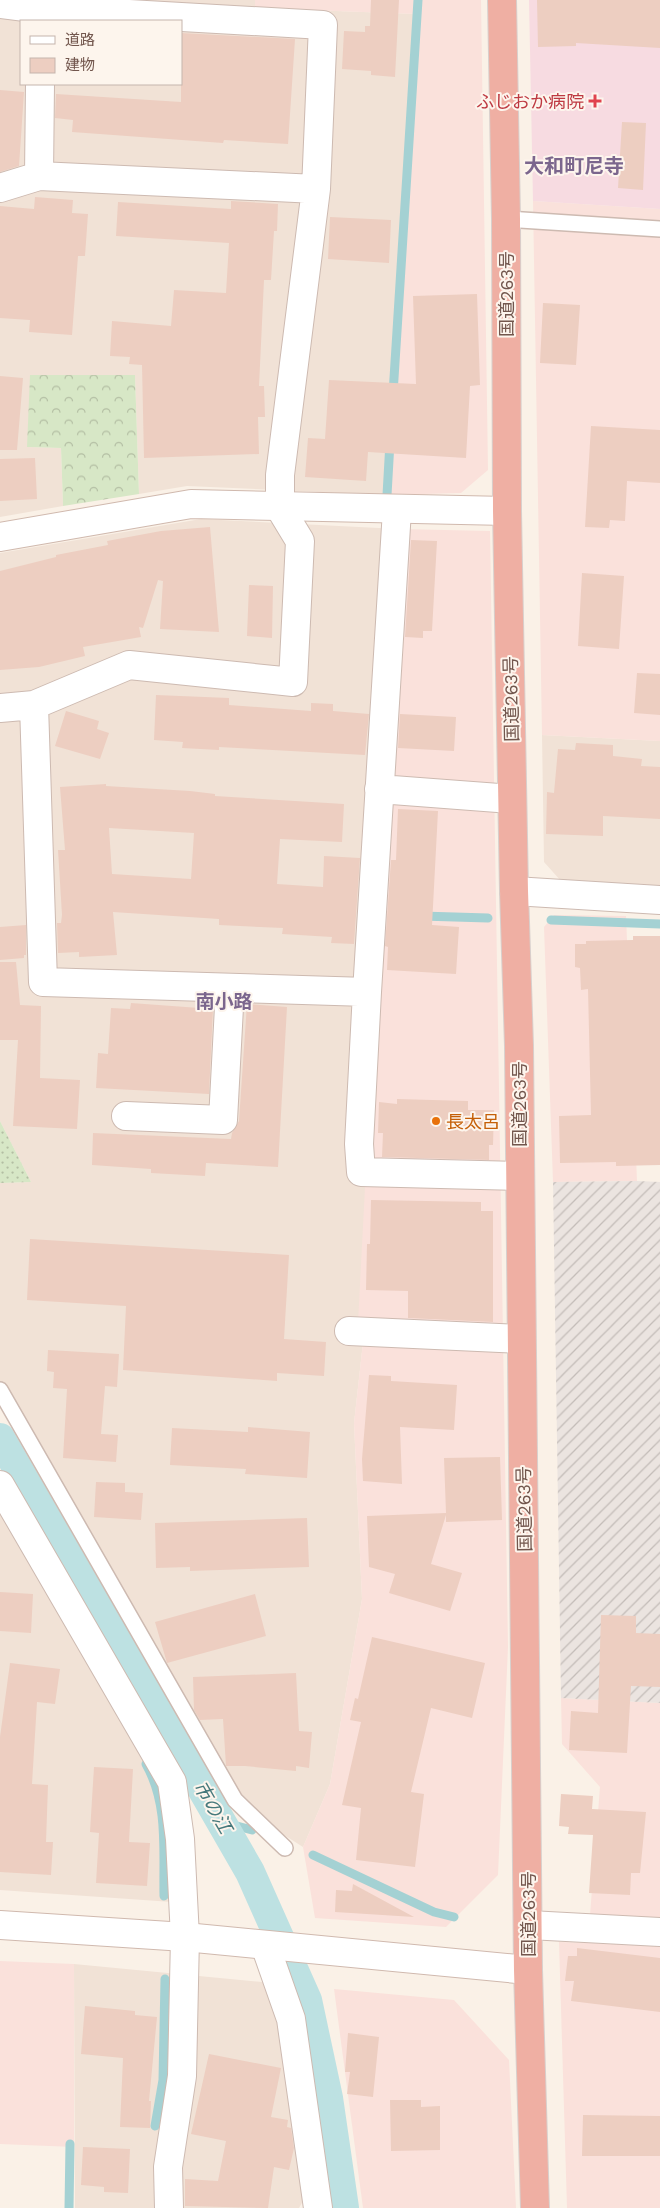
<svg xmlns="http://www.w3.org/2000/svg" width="660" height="2208" font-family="'Work Sans','Noto Sans JP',sans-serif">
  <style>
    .residential { fill: #f1e2d6; fill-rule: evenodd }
    .commercial { fill: #fae1db }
    .industrial { fill: url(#industrial-furrows) }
    .medical { fill: #f7dbe1 }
    .grass { fill: url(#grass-dots) }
    .forest { fill: url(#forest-crowns) }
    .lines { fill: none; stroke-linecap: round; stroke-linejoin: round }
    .stream { stroke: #a4d1d3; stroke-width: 9 }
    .canal { stroke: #bde1e2; stroke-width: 30 }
    .building { fill: #edcec1; fill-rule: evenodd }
    .lane-casing { stroke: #cdbab1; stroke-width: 18 }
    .street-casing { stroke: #cdbab1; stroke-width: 30 }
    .secondary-casing { stroke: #d0b9ae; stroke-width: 30 }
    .highway-casing { stroke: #d8d0cd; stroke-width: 30 }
    .lane { stroke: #fff; stroke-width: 15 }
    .street { stroke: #fff; stroke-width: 28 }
    .secondary { stroke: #fff; stroke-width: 28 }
    .highway { stroke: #efafa3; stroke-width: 28 }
    .health-dot { fill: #e0444e; stroke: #fdf5ed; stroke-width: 2 }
    .food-dot { fill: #e8710a; stroke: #fdf5ed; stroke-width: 2 }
    .labels { text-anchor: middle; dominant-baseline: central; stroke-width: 4; stroke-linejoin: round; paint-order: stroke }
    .health-label { font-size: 18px; fill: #be3a42; stroke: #fdf5ed; text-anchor: end }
    .street-label { font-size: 18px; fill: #72564d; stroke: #fdf5ed }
    .food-label { font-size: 18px; fill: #c56008; stroke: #fdf5ed; text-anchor: start }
    .neighbourhood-label { font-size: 19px; font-weight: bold; fill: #7b668d; stroke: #fdf5ed }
    .water-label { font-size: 19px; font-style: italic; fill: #46797c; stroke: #fdf5ed }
    .quarter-label { font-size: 20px; font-weight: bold; fill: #7b668d; stroke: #fdf5ed }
  </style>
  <defs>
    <pattern id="industrial-furrows" width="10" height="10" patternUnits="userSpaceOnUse" patternTransform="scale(1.25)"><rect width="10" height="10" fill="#ebe4e0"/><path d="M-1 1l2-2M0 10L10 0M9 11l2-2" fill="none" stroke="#c3bcb8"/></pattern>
    <pattern id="grass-dots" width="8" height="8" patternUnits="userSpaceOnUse" patternTransform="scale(1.25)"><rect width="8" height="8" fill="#d7e7c6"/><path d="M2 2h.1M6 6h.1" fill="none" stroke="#b3bea3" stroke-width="1.8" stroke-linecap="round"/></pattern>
    <pattern id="forest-crowns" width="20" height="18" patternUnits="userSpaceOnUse" patternTransform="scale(1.25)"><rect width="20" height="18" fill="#d7e7c6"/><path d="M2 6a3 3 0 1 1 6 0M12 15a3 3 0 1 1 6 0" fill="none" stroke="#b3bea3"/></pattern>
  </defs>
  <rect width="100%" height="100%" fill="#faf1e7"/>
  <!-- residential -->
  <path class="residential" d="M0,0H255V8L417,14L387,495L187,486L139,494L135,375L27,447L61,448L63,506L0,517ZM21,21H181V84H21Z
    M201,519L399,529L365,1198V1324L354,1423L362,1599L330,1784L303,1847L226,1798L0,1402V1183L31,1182L0,1121V553Z
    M542,735L660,741V886L561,881L544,862Z
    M0,1489L165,1781L172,1902L0,1890Z
    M74,1964L273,1983L307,2194L299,2208H75Z"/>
  <!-- commercial -->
  <path class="commercial" d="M255,0H481L488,470L461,493L387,495L417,14L255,8Z
    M533,201L660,209V741L542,735Z
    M399,529L490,531L508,1647L498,1875L446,1927L315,1918L303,1847L330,1784L362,1599L354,1423L365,1324L358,1323Z
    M554,915L626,916L637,1181L553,1182L544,927Z
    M561,1698L660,1703V1923L590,1915L600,1787L562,1744Z
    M559,1942L660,1945V2208H567Z
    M0,1961L74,1964V2147L0,2144Z
    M334,1989L454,2000L509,2060L516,2208H363Z"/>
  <!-- industrial -->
  <path class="industrial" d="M637,1181L660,1182V1703L561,1698L553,1182Z"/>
  <!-- medical -->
  <path class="medical" d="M529,0H660V209L533,201Z"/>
  <!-- grass -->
  <path class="grass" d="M0,1121L31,1182L0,1183Z"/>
  <!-- forest -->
  <path class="forest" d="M30,375H135L139,494L63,506L61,448L27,447Z"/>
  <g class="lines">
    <!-- stream -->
    <path class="stream" d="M393,394L418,0
      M387,495L390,442
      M421,916L488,918
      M551,920L660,924
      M146,1764C169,1805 163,1851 164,1896
      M222,1822L252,1830
      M313,1855L434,1912L454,1917
      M155,2126L163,2080L165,1979
      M69,2208L70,2144"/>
    <!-- canal -->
    <path class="canal" d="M0,1438L250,1872L307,2000L328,2098L344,2208"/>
  </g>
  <!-- building -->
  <path class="building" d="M371,0H399L395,77L371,75V71L342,69L344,31L365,32V26H370Z
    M537,0H660V48L576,43V46L538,47Z
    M181,33L295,39L288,144L224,140L223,143L72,132L73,120L55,118L56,94L181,102Z
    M0,90L24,92L19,166L0,172Z
    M622,122L646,123L643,190L618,188Z
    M35,197L73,200L72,213L88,214L85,256H78L72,335L29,332L30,320L0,318V206L34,209Z
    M231,201L278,204L277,231H274L271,280H264L259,386H264L265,417H258L259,454L144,458L142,365L129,364L130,357L110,356L112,321L171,326L174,290L226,293L229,243L116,236L118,202L231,209Z
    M330,217L391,220L389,263L328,259Z
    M477,294L480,385L470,386L466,458L368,452L366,481L305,477L308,438L325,439L329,380L416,384L413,296Z
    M543,303L580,305L576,365L540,363Z
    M0,376L23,378L17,450H0Z
    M591,426L660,430V483L627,481L625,521L610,520L609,528L585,527Z
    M35,458L37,499L0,501V459Z
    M210,527L219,632L160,629L163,581L158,580L143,628L139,627L141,637L83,647L85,656L39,667L0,670V571L56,557V555L108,545L107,541L161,531Z
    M411,540L437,541L432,631H423V638L405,637Z
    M582,573L624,576L619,649L578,646Z
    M249,585L273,586L272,638L247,636Z
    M637,673L660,674V715L634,713Z
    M156,695L229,698V705L311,711V703L333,704V711L369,714L365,755L219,747V750L182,748L183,742L154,740Z
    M66,711L99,721L97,729L109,733L100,759L55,746Z
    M400,714L456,717L454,751L398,748Z
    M576,743L613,745V756L642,759L641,766L660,767V819L603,816V836L546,834L547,792L554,793L558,749L575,750Z
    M106,784V786L190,791L215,794V796L344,804L342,842L280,839L277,884L323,887L324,856L360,858L354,944L331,943L332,937L282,934L283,928L219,925V919L113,912L117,955L79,957V952L58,953L57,923H61L62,915L58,850H65L60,787ZM109,828L194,833L191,879L112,874Z
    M398,809L438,811L432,925L459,927L456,974L387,970L388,947L385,946L391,860H396Z
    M26,925V955H24V958L0,960V927Z
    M633,936H660V1165L616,1166V1162L560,1163L559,1116L591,1115L588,989L581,990L580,968L575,967V944H586V941L633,940Z
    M0,962H16L20,1005L41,1006L40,1078L80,1080L77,1129L13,1126L18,1040H0Z
    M131,1003L213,1009L209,1094L96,1088L98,1053L108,1054L111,1008L130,1009Z
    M247,1004L287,1007L278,1167L206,1163L205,1176L151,1173V1169L92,1165L93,1133L231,1139L232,1133L239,1121Z
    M397,1099L468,1101V1110H494L493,1145H489V1160L382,1157L383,1133H378L379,1102L397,1104Z
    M371,1200L481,1202V1211H493V1322L408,1318V1291L366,1290L367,1244H370Z
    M30,1239L289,1255L284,1339L326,1342L324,1376L277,1373V1381L123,1370L126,1306L27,1300Z
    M48,1350L119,1354L117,1387L105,1386L101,1434L118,1435L116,1462L63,1458L67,1389L53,1388L54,1372L47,1371Z
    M369,1375L391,1376V1381L457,1385L454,1430L400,1427L402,1484L363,1481L362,1459Z
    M248,1427L310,1432L307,1478L245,1474L246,1469L170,1465L172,1428L248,1432Z
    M500,1457L502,1520L446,1522V1515L431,1564L462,1573L450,1611L389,1593L395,1574L369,1567L367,1516L446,1513L444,1458Z
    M96,1482L125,1483V1492L143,1493L141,1520L94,1517Z
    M307,1518L309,1567L190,1571V1567L156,1568L155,1523Z
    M0,1592L33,1594L31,1633L0,1631Z
    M255,1594L266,1636L167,1663L155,1622Z
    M601,1615L636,1616V1633L660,1634V1687L631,1686L627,1753L569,1750L571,1711L598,1713Z
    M372,1637L485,1663L472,1718L431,1708L411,1792L424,1794L415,1867L356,1860L361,1808L342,1805L361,1722L350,1720L355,1698L358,1699Z
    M10,1663L60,1669L55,1704L37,1702L32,1784L48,1785L46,1842H53L51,1875L0,1872V1737Z
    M296,1673L299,1731L312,1732L309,1768L296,1766V1771L245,1766H226L223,1719L200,1720L194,1710L193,1677Z
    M94,1767L133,1769L129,1842L150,1843L147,1886L96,1883L99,1833L90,1832Z
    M561,1794L593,1796L592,1809L646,1812L640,1873H631L630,1895L589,1893L593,1835L568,1834L569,1827L559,1826Z
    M353,1884L414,1917L335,1912L336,1890L352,1891Z
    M577,1948L660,1958V2012L571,2001L574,1981H565L568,1956H577Z
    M85,2006L135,2011V2015L157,2017L149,2101H151L150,2128L120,2127L123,2058L81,2054Z
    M348,2033L379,2037L373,2097L347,2094L350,2072H345Z
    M209,2054L281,2068L271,2117L288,2120L287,2127L291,2128L294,2148L289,2170L274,2167L268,2208L185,2206V2179L218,2181L226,2141L191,2134Z
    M390,2100H421V2107L440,2106V2150L391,2151Z
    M583,2115L660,2116V2156H582Z
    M83,2147L130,2149L128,2193L104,2192V2187L81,2185Z"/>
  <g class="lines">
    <!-- lane casing -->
    <g class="lane-casing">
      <path id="lane" d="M506,219L660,229
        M0,1390L235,1800L285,1848"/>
    </g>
    <!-- street casing -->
    <g class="street-casing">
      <path id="street" d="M0,4L41,9V21
        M39,176L316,189
        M0,188L39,176L40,84
        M397,510L367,992L359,1144L361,1172L519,1176
        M34,705L43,982L367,992
        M0,708L34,705L129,665L293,682L300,541L280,508V475L316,189L323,25L41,9
        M379,789L512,799
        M514,891L660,900
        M126,1116L223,1120L230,988
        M349,1331L521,1339
        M0,1485L172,1782L180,1839L185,1937L182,2076L168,2167L169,2208
        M529,1925L660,1932
        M265,1945L291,2019L318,2208"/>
    </g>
    <!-- secondary casing -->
    <g class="secondary-casing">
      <path id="secondary" d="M0,537L191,504L507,511
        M0,1925L185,1937L528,1970"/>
    </g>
    <!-- highway casing -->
    <g class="highway-casing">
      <path id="highway" d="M502,0L506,219L507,511L514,891L519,1046L528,1970L535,2208"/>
    </g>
    <!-- lane -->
    <use href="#lane" class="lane"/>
    <!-- street -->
    <use href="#street" class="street"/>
    <!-- secondary -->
    <use href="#secondary" class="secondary"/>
    <!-- highway -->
    <use href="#highway" class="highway"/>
  </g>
  <!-- markers -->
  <path class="health-dot" d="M592.5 93.5h5v5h5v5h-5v5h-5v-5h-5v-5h5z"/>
  <circle class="food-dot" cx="436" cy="1121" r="5"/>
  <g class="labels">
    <!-- health labels -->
    <g class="health-label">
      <text x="584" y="101">ふじおか病院</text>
    </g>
    <!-- street labels -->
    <g class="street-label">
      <text transform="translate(506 294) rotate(-90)">国道263号</text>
      <text transform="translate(511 699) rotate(-91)">国道263号</text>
      <text transform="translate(519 1104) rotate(-90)">国道263号</text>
      <text transform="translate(524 1509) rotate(-91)">国道263号</text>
      <text transform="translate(528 1914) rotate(-90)">国道263号</text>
    </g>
    <!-- food labels -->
    <g class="food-label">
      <text x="446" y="1121">長太呂</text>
    </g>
    <!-- neighbourhood labels -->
    <g class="neighbourhood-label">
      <text x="224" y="1001">南小路</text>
    </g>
    <!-- water labels -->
    <g class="water-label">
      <text transform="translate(213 1807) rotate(60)">市の江</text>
    </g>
    <!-- quarter labels -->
    <g class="quarter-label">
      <text x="574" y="166">大和町尼寺</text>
    </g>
  </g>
  <!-- legend -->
  <rect x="20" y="20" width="162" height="65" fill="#fdf5ed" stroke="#c5b5ad"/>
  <rect x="30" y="36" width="25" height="8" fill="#ffffff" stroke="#c5b5ad"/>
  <text x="65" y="45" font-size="15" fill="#72564d">道路</text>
  <rect x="30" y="58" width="25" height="15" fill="#edcec1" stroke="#c5b5ad"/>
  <text x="65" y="70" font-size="15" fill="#72564d">建物</text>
</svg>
